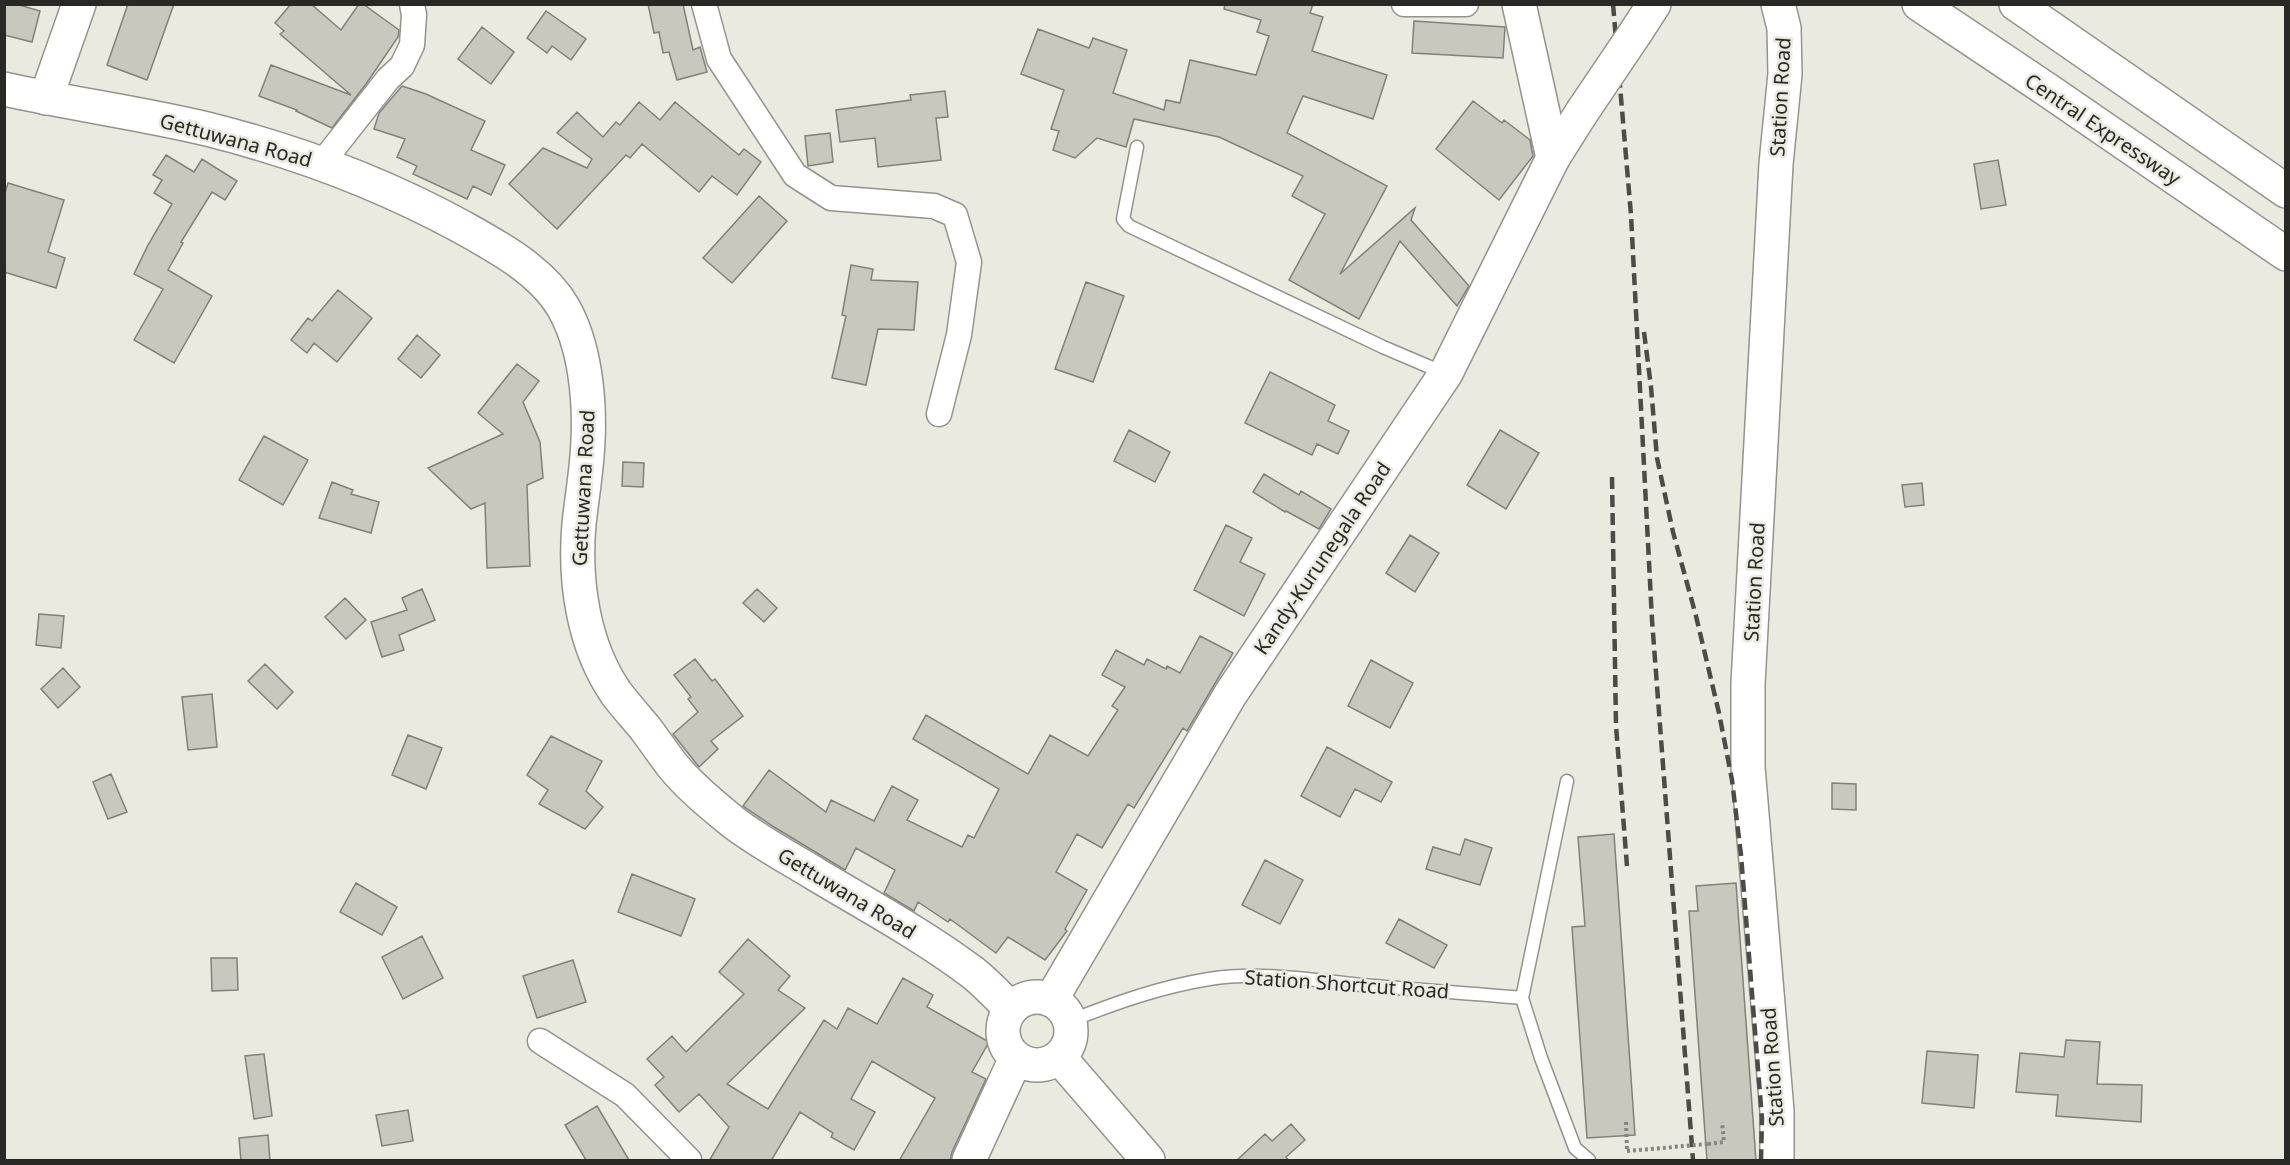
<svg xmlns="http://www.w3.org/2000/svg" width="2290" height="1165" font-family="'Noto Sans',sans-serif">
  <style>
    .building { fill: #c8c8bf; stroke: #81817a; stroke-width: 1.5 }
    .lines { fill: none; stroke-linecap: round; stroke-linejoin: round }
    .lane-casing { stroke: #94948c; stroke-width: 15 }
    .street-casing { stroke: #94948c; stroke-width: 27 }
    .secondary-casing { stroke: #94948c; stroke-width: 36 }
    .primary-casing { stroke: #94948c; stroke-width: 36 }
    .highway-casing { stroke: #94948c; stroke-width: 36 }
    .path { stroke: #868680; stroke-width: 4; stroke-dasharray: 3 3; stroke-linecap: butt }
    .lane { stroke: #fff; stroke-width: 12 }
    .street { stroke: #fff; stroke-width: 24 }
    .secondary { stroke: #fff; stroke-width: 33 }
    .primary { stroke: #fff; stroke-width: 33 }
    .highway { stroke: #fff; stroke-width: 33 }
    .rail { stroke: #4c4c47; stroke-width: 4.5; stroke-dasharray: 12 6; stroke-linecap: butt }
    .highway-bridge-casing { stroke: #94948c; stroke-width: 36; stroke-linecap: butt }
    .path-bridge { stroke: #868680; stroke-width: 4; stroke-dasharray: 3 3; stroke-linecap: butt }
    .highway-bridge { stroke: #fff; stroke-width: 33 }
    .labels { text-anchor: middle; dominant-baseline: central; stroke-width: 5; stroke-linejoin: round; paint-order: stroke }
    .street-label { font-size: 20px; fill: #282824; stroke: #eaeae1 }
  </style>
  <rect width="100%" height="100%" fill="#eaeae1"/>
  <!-- building -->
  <path class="building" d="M4,4H16L40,11L32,42L4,35Z
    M128,4H174L147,80L107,65Z
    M291,4H311L341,30L359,4H363L399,30L398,37L366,84L332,128L296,111L297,110L259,96L271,65L351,95L280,34L284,31L275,23Z
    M648,4H683L693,50L700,47L707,72L677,80L669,52L663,53L659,32L654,33Z
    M1225,4H1313L1310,13L1323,17L1312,51L1387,75L1373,119L1303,96L1287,133L1387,186L1340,274L1415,208L1411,220L1469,286L1457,306L1400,241L1359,319L1289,280L1325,214L1292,196L1303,176L1219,137L1134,119L1126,147L1097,138L1075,158L1053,150L1059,131L1051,129L1064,90L1021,74L1038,29L1089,48L1093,38L1127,50L1113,93L1164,110L1166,100L1180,103L1190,60L1256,75L1269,36L1257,32L1261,20L1224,9Z
    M546,11L586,39L571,60L552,46L547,53L527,38Z
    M1414,21L1505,27L1503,58L1412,53Z
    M482,27L514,52L491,84L458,59Z
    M402,86L426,94L485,121L471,150L505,165L491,195L473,186L467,199L413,174L417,166L397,157L405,139L374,129L379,113Z
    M945,91L948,117L936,118L941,160L878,167L875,138L840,142L836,110L911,100L910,95Z
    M1473,101L1502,123L1504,120L1530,140L1533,156L1499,200L1436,149Z
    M639,102L660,120L675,102L739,155L744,149L761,162L737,195L712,176L699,192L642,144L630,158L626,155L557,229L509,184L543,148L587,168L592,159L557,133L577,112L603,137L616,122L620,125Z
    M830,133L833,162L808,166L805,136Z
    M166,155L194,172L202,159L237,181L225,200L212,192L181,242L183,243L168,270L212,296L174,363L134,340L163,289L134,274L148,245L172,204L154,193L162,180L153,175Z
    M1998,160L2006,205L1981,209L1974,164Z
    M8,183L64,200L48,252L65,258L56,288L4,272V196Z
    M759,196L787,221L732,283L703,258Z
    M851,265L873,269L871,280L918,282L914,330L878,329L866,385L832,378L846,316L842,315Z
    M1086,282L1124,296L1093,382L1055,369Z
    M338,290L372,318L337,362L314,343L307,353L291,340L308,318L312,321Z
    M417,335L440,355L421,378L398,359Z
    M517,364L539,381L523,402L540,442L543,478L527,485L530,566L487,568L485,503L471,509L428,468L503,434L478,413Z
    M1270,372L1335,405L1328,421L1349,431L1338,454L1317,444L1312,455L1245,423Z
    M1129,430L1170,452L1155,482L1114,461Z
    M1500,430L1539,453L1506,509L1467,485Z
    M264,436L308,460L283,505L239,480Z
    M623,462L644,463L643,487L622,486Z
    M1264,474L1299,495L1301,491L1331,509L1319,529L1286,511L1285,512L1253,492Z
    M332,482L353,490L351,494L379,502L371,533L319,518Z
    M1922,483L1924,505L1905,507L1902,485Z
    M1226,525L1252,538L1240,562L1265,574L1244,616L1194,590Z
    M1410,535L1439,553L1415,592L1386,573Z
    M422,589L435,620L399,635L404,650L382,657L371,622L407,610L402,598Z
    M757,589L777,608L764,622L743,603Z
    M345,598L366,620L346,639L325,617Z
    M39,614L64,616L61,648L36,645Z
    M1200,636L1233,653L1187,731L1183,728L1134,808L1128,804L1102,848L1077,834L1056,872L1087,890L1065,929L1067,931L1045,960L1008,937L996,953L950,919L948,922L918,902L914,911L884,893L895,870L856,848L845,870L774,827L743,806L769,770L826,812L831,800L874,821L892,786L918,800L907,820L962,847L968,835L974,838L999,789L913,739L926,715L1028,774L1050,735L1088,756L1118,710L1112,706L1125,687L1102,675L1116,650L1144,665L1147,659L1166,669L1167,666L1180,673Z
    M695,659L712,681L715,679L743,716L711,741L718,749L699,767L673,734L698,712L688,699L691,697L674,675Z
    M1371,660L1413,683L1390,728L1348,706Z
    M265,664L293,692L277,709L248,681Z
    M63,668L80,687L58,708L41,689Z
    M212,694L217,747L188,750L182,697Z
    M408,735L442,748L426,789L392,775Z
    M551,736L602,761L586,791L603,807L585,829L539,804L548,790L527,775Z
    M1327,747L1392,782L1381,802L1355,789L1340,817L1301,796Z
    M111,774L127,812L108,819L93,782Z
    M1832,783L1856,784V810L1832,809Z
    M1614,834L1635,1135L1587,1138L1572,927L1585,926L1578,837Z
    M1465,839L1492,848L1480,885L1426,869L1433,847L1460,855Z
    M1265,860L1303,880L1280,924L1242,905Z
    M632,874L695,899L681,936L618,912Z
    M356,883L397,907L382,935L340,912Z
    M1736,883L1756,1161H1707L1689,911H1698L1696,886Z
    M1399,919L1447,945L1434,968L1386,943Z
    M422,936L443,978L403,999L382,957Z
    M748,939L790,976L778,990L805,1008L727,1084L768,1109L824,1020L837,1029L848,1008L877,1024L903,978L933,995L927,1007L989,1042L972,1072L986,1079L952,1152L950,1161H899L935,1098L872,1061L851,1099L875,1112L854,1150L831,1137L833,1133L800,1112L771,1161H709L729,1127L699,1094L679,1112L655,1085L664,1077L647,1059L672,1036L686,1052L744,994L719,972Z
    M211,958H237L238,990L212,991Z
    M573,960L586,1002L537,1018L523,976Z
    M2066,1040L2100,1042L2097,1084L2142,1085L2141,1122L2056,1116L2058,1095L2016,1092L2020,1053L2064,1057Z
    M1927,1051L1978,1055L1974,1108L1922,1103Z
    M264,1054L272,1116L254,1119L245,1056Z
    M597,1106L629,1160H586L565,1125Z
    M408,1110L413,1141L382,1146L376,1115Z
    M1291,1124L1305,1140L1286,1157L1289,1161H1236L1265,1134L1272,1141Z
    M268,1135L270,1161H241L239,1138Z"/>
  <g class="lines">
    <!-- lane casing -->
    <g class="lane-casing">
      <path id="lane" d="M1137,147L1123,219L1129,226L1383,347L1444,373
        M1567,781L1522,998L1541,1058L1575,1148L1589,1160
        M1070,1021C1115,1003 1160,987 1209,979C1261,971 1311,980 1363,985C1416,990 1469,993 1522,998"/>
    </g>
    <!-- street casing -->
    <g class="street-casing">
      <path id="street" d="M704,4L719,59L795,175L831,198L934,206L955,215L969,262L959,335L939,414
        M1404,4H1466
        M321,164L388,79L402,66L412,45L414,15L412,4
        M540,1041L625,1095L689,1160"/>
    </g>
    <!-- secondary casing -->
    <g class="secondary-casing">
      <path id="secondary" d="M1519,4L1553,158
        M46,98L79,4"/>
    </g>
    <!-- primary casing -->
    <g class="primary-casing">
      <path id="primary" d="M4,89C72,104 140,113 207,129C295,151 383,184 462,227C498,247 542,271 563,307C585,345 590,398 588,441C587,469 582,496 579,524C574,581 583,645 616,693C625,705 635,716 645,728C654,740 663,753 672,765C689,786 712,805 733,822C759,842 789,858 817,875C869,906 924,936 972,972C986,983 999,997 1011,1009
        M1059,1057L1148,1160
        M1777,1160V1111L1748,767V684L1776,164L1785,74L1784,28L1778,4"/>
    </g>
    <!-- highway casing -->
    <g class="highway-casing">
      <path id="highway" d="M1919,4L2046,89L2286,254
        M2016,4L2286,191
        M1636,32L1654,4
        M1003 1031a34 34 0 1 1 68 0a34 34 0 1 1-68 0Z
        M1051,1000L1230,695L1446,373L1553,158L1582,112
        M969,1160L1016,1058"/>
    </g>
    <!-- path -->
    <path class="path" d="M1626,1122L1627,1151
      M1708,1144L1724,1142L1722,1122"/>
    <!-- lane -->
    <use href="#lane" class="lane"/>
    <!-- street -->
    <use href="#street" class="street"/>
    <!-- secondary -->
    <use href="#secondary" class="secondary"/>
    <!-- primary -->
    <use href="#primary" class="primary"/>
    <!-- highway -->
    <use href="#highway" class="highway"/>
    <!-- rail -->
    <path class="rail" d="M1613,4L1631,215L1652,620L1693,1160
      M1644,332L1651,387L1657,458L1673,532L1696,616L1719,713L1732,780L1741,855L1762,1119L1761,1160
      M1612,477L1616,726L1627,866"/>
    <!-- highway-bridge casing -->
    <g class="highway-bridge-casing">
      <path id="highway-bridge" d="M1582,112L1636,32"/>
    </g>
    <!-- path-bridge -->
    <path class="path-bridge" d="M1627,1151L1708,1144"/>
    <!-- highway-bridge -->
    <use href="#highway-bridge" class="highway-bridge"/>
  </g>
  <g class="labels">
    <!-- street labels -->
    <g class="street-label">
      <text transform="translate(1780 97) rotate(-87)">Station Road</text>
      <text transform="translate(2103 129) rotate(34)">Central Expressway</text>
      <text transform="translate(236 140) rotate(15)">Gettuwana Road</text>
      <text transform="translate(583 488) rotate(-87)">Gettuwana Road</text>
      <text transform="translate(1322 558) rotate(-56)">Kandy-Kurunegala Road</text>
      <text transform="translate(1754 582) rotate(-87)">Station Road</text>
      <text transform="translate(847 893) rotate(31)">Gettuwana Road</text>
      <text transform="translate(1347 984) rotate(4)">Station Shortcut Road</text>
      <text transform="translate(1772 1067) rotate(-94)">Station Road</text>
    </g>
  </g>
  <!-- border -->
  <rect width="2290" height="1165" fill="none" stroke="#282824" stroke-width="12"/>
</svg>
